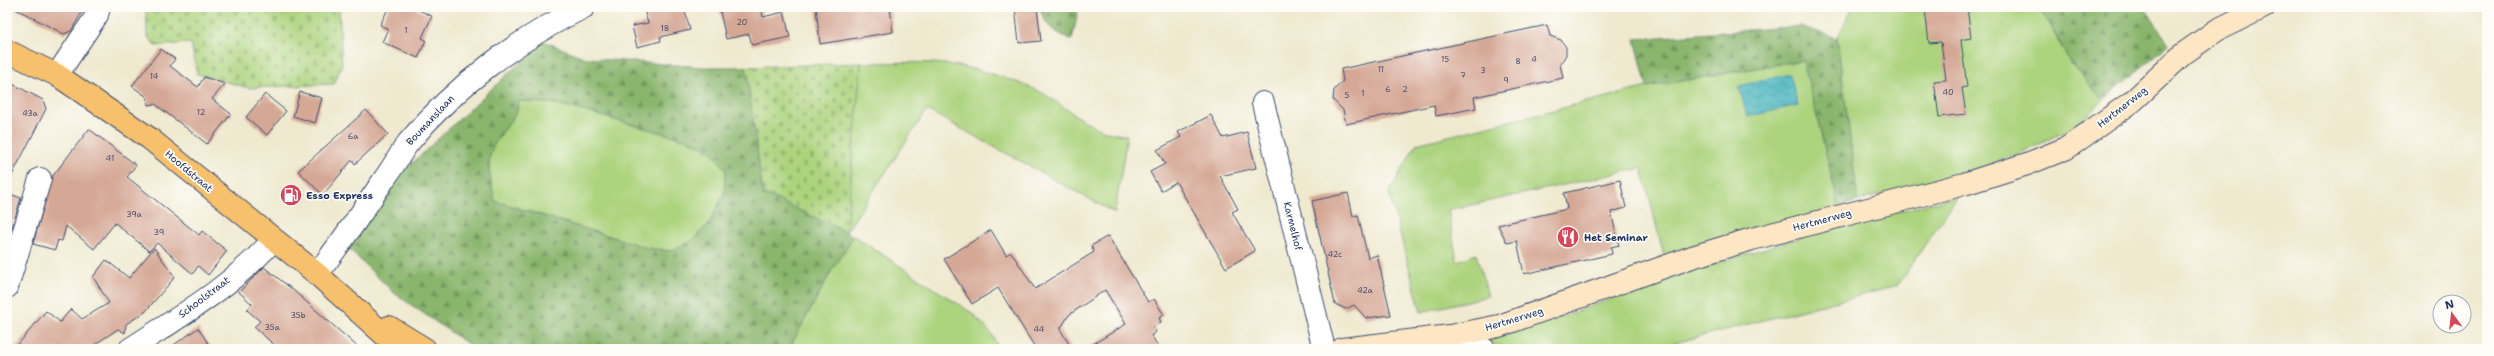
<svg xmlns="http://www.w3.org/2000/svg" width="2494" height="356" font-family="'Shantell Sans',sans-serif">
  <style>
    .green { fill: #acd37d; stroke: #64816e }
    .forest { fill: url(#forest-firs); stroke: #527265; fill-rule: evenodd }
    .cemetery { fill: url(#cemetery-stones); stroke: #64816e }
    .water { fill: url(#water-waves); stroke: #30728e }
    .building { fill: #d5a795 }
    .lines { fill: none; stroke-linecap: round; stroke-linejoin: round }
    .street-casing { stroke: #3b4b6f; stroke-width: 24 }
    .secondary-casing { stroke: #3b4b6f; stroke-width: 24 }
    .primary-casing { stroke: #3b4b6f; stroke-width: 24 }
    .street { stroke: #fff; stroke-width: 22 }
    .secondary { stroke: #fce6c4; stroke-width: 22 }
    .primary { stroke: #f7c06c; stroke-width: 22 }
    .labels { text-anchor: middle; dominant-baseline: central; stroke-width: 3.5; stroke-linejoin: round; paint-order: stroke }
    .number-label { font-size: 8px; fill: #4a4d6c }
    .street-label { font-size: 10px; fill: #1b2f5e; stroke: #fdfcf7 }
    .poi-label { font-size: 10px; font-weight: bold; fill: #1b2f5e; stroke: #fdfcf7; text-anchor: start }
  </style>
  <defs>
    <pattern id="forest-firs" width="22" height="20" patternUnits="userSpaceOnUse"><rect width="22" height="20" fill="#89b56c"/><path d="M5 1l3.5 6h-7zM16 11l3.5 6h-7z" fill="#6f945c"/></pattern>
    <pattern id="cemetery-stones" width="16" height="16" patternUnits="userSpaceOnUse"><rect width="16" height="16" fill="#acd37d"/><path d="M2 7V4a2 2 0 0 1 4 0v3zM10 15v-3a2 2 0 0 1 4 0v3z" fill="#93b56e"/></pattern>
    <pattern id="water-waves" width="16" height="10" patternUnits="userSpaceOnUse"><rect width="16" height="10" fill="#46b5be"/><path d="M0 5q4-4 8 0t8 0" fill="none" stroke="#3a949e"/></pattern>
  </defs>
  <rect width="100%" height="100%" fill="#fdfcf7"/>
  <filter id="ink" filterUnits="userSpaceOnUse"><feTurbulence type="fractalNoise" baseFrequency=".025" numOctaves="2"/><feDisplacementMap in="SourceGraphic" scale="8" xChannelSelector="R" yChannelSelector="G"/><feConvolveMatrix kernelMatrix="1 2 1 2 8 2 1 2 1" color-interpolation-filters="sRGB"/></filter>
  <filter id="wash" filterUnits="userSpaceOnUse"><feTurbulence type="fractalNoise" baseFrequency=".012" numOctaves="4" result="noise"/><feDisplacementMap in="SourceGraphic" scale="16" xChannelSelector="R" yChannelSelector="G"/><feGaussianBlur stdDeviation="0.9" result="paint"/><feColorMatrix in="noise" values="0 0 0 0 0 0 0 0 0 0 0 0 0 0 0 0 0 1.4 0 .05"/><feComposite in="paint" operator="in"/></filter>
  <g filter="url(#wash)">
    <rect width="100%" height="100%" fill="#efe9cf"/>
    <!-- green -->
    <path class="green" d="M1853,7H2038L2051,26L2069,61L2103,100L2073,128L2023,152L1993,164L1858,201L1837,38Z
      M1803,60L1839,207L1665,260L1642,168L1448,210L1457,261L1476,254L1488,296L1421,312L1389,193L1416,144L1647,87Z
      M861,63C888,63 917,61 944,64C973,67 1005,77 1032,88C1063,101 1090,135 1127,135L1115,213L927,110L846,232Z
      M519,101L558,104L691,141L712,152L726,169L724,194L710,222L690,242L670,251L648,248L495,201C492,186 486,166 491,152C497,133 517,121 519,101Z
      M1958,196L1897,286L1651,349H1508L1485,341L1551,321L1651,284L1736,257L1816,233Z
      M854,236L972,313L992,334L999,349H789L833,268Z"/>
    <!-- forest -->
    <path class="forest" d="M1040,7H1079L1072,40C1054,32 1044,26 1040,7Z
      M2038,7H2145L2169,44L2103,100L2069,61L2051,26Z
      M1801,26L1837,38L1858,201L1839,207L1803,60L1647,87L1635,39Z
      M543,41L586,58L702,67H746L763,193L854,236L833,268L789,349H475L394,293L348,248L377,196ZM519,101L558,104L691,141L712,152L726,169L724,194L710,222L690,242L670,251L648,248L495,201C492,186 486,166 491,152C497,133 517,121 519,101Z"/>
    <!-- cemetery -->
    <path class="cemetery" d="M146,7H339L342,65L334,84L249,88L197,74L191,43L156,46L147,36Z
      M861,63L846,232L763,193L746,67Z"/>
    <!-- water -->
    <path class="water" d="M1790,74L1798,105L1747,117L1739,86Z"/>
    <g id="blocks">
      <!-- building -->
      <path class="building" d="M12,7H85L71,31L64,34Z
        M389,7H412L432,16L422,38L426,40L418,58L382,42L388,29L380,25Z
        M656,7H684L690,30L660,37L661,41L637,47L632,26L648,23L644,10Z
        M719,7H761L763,17L784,12L790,37L752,45L749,34L726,39Z
        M816,7H890L893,32L820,44Z
        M1015,7H1037L1041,41L1019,43Z
        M1939,7H1967L1971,38L1961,40L1967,87L1962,88L1966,114L1939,117L1934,81L1946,80L1941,42L1929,43L1925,9Z
        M1547,25L1550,36L1561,40L1566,47V55L1560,64L1563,78L1474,97L1476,108L1436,116L1434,105L1346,124L1343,110L1333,100L1334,90L1343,81L1341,69Z
        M161,49L175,59L170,66L198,87L204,77L225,84L212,99L231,114L207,144L155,104L148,105L147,97L132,86Z
        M7,81L43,100L46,109L7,185Z
        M300,92L322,98L315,123L293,116Z
        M265,94L286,111L267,135L246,117Z
        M366,110L388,134L355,164L352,160L323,195L298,171Z
        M1211,115L1223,138L1247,132L1256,168L1220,176L1238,209L1232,212L1255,251L1226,268L1176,182L1161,191L1150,172L1165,164L1157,150L1181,137L1178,132Z
        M89,129L136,165L127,177L199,235L202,231L227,251L208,275L198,266L193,274L157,243L149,251L115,223L94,249L66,226L62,241L58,240L55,250L33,244L52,177Z
        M1620,180L1626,208L1611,212L1619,246L1611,248L1612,254L1524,274L1517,241L1507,243L1498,225L1567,209L1564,193Z
        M7,193L21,198L9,237L7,236Z
        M1348,193L1353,216L1358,215L1368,258L1377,255L1391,315L1366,318L1354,305L1346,309L1335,304L1312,201Z
        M991,230L1006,255L1011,252L1035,289L1094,252L1091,246L1108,236L1148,302L1154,299L1164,315L1159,318L1161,322L1153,327L1156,332L1151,335L1160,349H1085L1126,324L1105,290L1069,315L1060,329L1072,349H1036L998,288L972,304L944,259Z
        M154,248L175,277L145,312L126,324L125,333L118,329L88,349H14L46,311L60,322L71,309L82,319L109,303L93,277L106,260L129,278Z
        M264,267L293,290L360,349H279L254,327L260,321L247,310L252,304L239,292Z
        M198,328L212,349H168Z"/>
    </g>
  </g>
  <g filter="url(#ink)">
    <use href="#blocks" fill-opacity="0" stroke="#3b4b6f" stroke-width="1"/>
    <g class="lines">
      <!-- street casing -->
      <g class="street-casing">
        <path id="street" d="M57,75L97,15L99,7
          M1263,103L1324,349
          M317,274C341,243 363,211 385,178C393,167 400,154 408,143C455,86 518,39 584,7
          M7,287L40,179
          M1450,336L1484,349
          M130,349C179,317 235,284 273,240"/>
      </g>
      <!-- secondary casing -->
      <g class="secondary-casing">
        <path id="secondary" d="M1342,349L1450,336L1499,326L1692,257L1752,239L1964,184L2027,164L2067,148L2133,101L2183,54L2217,30L2264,7"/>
      </g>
      <!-- primary casing -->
      <g class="primary-casing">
        <path id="primary" d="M7,51L57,75L149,138L317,274L400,349
          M389,327L425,349"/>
      </g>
      <!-- street -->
      <use href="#street" class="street"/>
      <!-- secondary -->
      <use href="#secondary" class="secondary"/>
      <!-- primary -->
      <use href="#primary" class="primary"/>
    </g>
  </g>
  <!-- icons -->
  <defs>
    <g id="fuel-disc" transform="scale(1.15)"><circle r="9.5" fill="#d1495b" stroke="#fdfcf7"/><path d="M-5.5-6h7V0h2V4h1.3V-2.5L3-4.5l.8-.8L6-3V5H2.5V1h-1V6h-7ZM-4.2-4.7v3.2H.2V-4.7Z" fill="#fff"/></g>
    <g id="restaurant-disc" transform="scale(1.15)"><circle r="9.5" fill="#d1495b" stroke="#fdfcf7"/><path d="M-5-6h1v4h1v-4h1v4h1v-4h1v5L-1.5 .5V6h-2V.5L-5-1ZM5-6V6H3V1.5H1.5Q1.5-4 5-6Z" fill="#fff"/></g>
  </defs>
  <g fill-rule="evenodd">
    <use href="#fuel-disc" x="291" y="195"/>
    <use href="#restaurant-disc" x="1568" y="237"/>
  </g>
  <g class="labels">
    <!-- number labels -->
    <g class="number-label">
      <text x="742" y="22">20</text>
      <text x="665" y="28">18</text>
      <text x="406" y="30">1</text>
      <text x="1445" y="59">15</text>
      <text x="1534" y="59">4</text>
      <text x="1518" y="61">8</text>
      <text x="1381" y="69">11</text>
      <text x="1483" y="70">3</text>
      <text x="1463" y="75">7</text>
      <text x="154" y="76">14</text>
      <text x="1506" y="80">9</text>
      <text x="1388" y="89">6</text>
      <text x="1405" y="89">2</text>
      <text x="1948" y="92">40</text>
      <text x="1363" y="93">1</text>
      <text x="1347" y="95">5</text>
      <text x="201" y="112">12</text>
      <text x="30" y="113">43a</text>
      <text x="353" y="136">6a</text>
      <text x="110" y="158">41</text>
      <text x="134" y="214">39a</text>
      <text x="159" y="232">39</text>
      <text x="1335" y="254">42c</text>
      <text x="1365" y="290">42a</text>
      <text x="298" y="315">35b</text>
      <text x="272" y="327">35a</text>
      <text x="1039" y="329">44</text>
    </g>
    <!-- street labels -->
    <g class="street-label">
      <text transform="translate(2122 107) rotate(-38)">Hertmerweg</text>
      <text transform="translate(430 120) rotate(-47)">Boumanslaan</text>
      <text transform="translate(189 171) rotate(40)">Hoofdstraat</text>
      <text transform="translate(1822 220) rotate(-15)">Hertmerweg</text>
      <text transform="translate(1293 226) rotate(76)">Karmelhof</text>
      <text transform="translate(204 297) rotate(-37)">Schoolstraat</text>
      <text transform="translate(1514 319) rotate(-17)">Hertmerweg</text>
    </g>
    <!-- poi labels -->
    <g class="poi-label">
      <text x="306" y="195">Esso Express</text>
      <text x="1584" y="237">Het Seminar</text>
    </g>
  </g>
  <!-- margin -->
  <rect width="2494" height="356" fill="none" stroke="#fdfcf7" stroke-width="24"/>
  <!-- north arrow -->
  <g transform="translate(2452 314) rotate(345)"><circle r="19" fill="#fdfcf7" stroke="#a3aaba"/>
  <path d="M0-3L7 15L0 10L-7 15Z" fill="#d1495b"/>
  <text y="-6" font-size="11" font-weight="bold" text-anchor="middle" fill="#1b2f5e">N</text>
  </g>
</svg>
